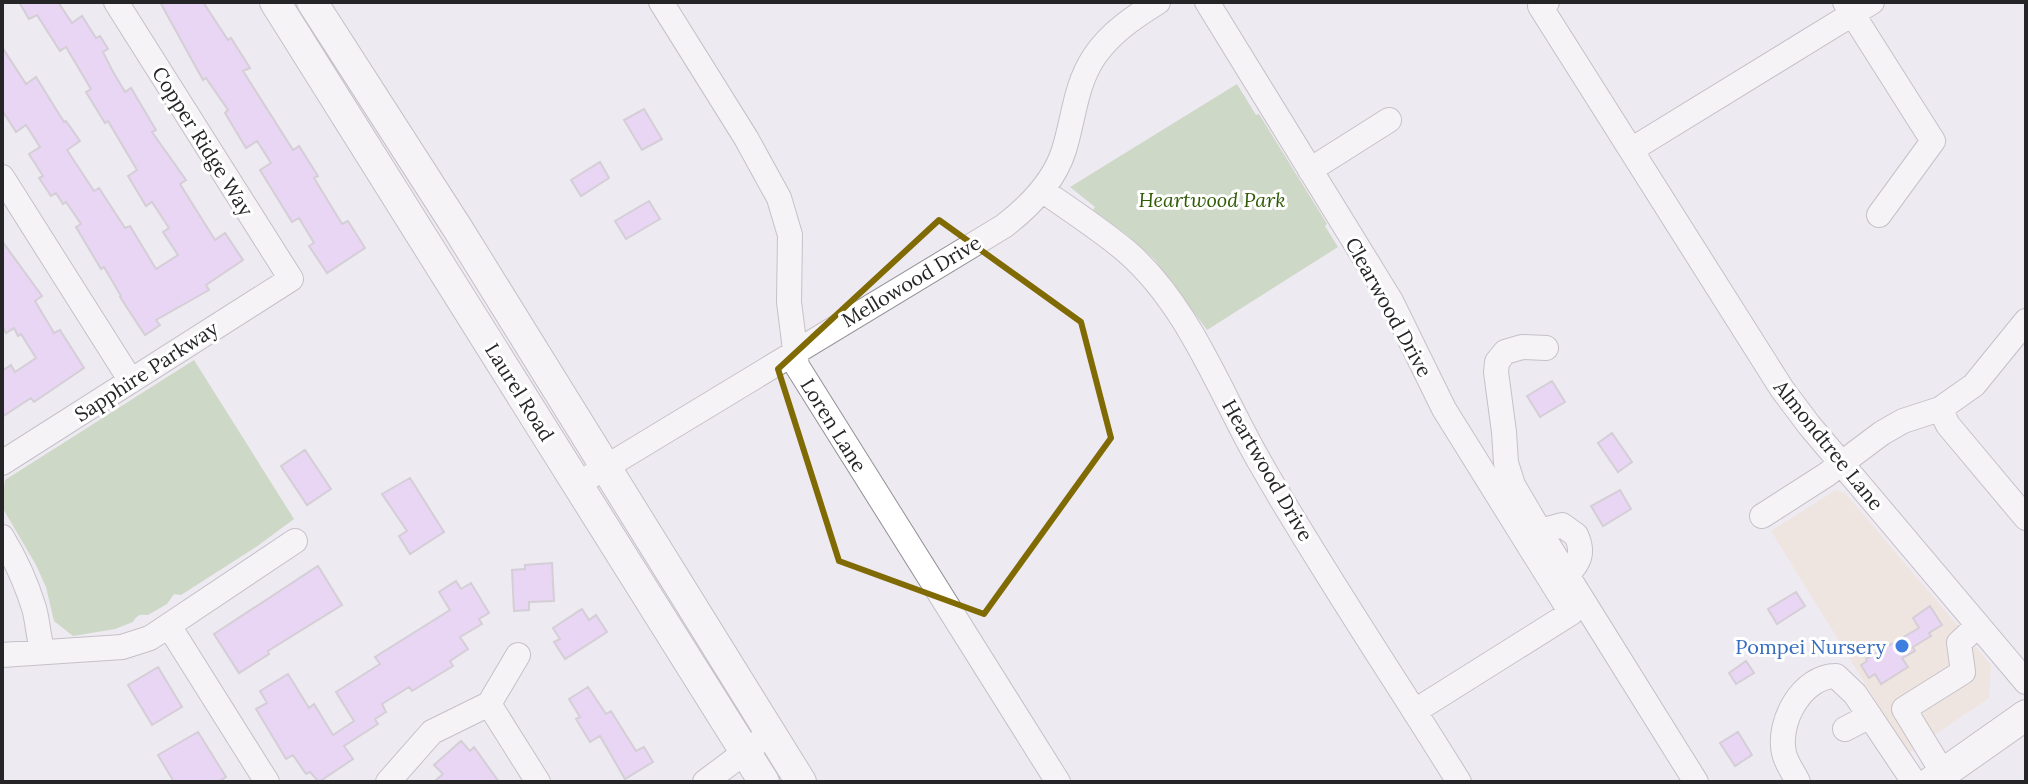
<svg xmlns="http://www.w3.org/2000/svg" width="2028" height="784" font-family="Lora,serif">
  <style>
    .commercial { fill: #f0dfcd }
    .green { fill: #a5c394 }
    .building { fill: #e3bef8; stroke: #b3afb5; stroke-width: 2 }
    .lines { fill: none; stroke-linecap: round; stroke-linejoin: round }
    .minor-casing { stroke: #939096; stroke-width: 26 }
    .major-casing { stroke: #939096; stroke-width: 32 }
    .minor { stroke: #fff; stroke-width: 24 }
    .major { stroke: #fff; stroke-width: 30 }
    .marked { fill: none; stroke: #806a03; stroke-width: 6; stroke-linejoin: round }
    .shop-dot { fill: #3f7fe0; stroke: #fff; stroke-width: 3 }
    .labels { text-anchor: middle; dominant-baseline: central; stroke-width: 6; stroke-linejoin: round; paint-order: stroke }
    .street-label { font-size: 20px; fill: #252426; stroke: #fff }
    .park-label { font-size: 20px; font-style: italic; fill: #2f5b05; stroke: #fff }
    .shop-label { font-size: 20px; fill: #366cbe; stroke: #fff; text-anchor: end }
  </style>
  <rect width="100%" height="100%" fill="#eeeaf1"/>
  <!-- commercial -->
  <path class="commercial" d="M1836,490L1845,493L1991,665L1989,698L1908,753L1771,531Z"/>
  <!-- green -->
  <path class="green" d="M1237,84L1256,115L1259,114L1327,224L1325,226L1338,247L1207,330L1154,259L1126,234L1093,210L1095,207L1070,187Z
    M194,360L294,519L256,547L181,595L174,594L167,604L148,615C140,614 137,615 133,622L115,629L73,636L54,621L46,587L36,565L2,507L5,480Z"/>
  <!-- building -->
  <path class="building" d="M19,2H58L72,23L82,16L96,38L100,36L108,49L103,52L112,70L125,92L131,88L156,130L152,132L186,180L180,184L215,240L225,233L243,260L206,285L209,290L156,320L160,325L145,335L120,297L121,296L104,267L101,269L76,227L81,224L66,202L63,204L56,193L51,196L39,178L43,176L29,154L40,147L26,125L16,132L2,110V47L26,84L36,77L64,122L66,121L80,141L67,150L94,191L99,188L125,228L130,226L156,269L178,255L163,232L169,228L152,202L146,206L128,176L137,170L108,121L105,123L86,92L91,89L66,47L60,51L37,15L29,19Z
    M160,2H203L228,40L231,38L250,68L243,71L293,150L299,146L318,176L314,178L342,224L348,221L365,248L327,273L309,246L314,243L299,218L292,222L260,170L271,163L257,141L246,148L225,113L228,110L206,78L203,80Z
    M644,109L662,139L642,150L624,120Z
    M600,162L609,178L581,196L571,180Z
    M649,201L660,219L626,239L615,221Z
    M2,241L42,296L35,301L54,333L60,330L84,368L34,402L31,398L2,417V371L11,365L15,372L36,358L21,334L18,336L14,328L6,333L2,326Z
    M1552,381L1565,402L1540,417L1527,396Z
    M1612,433L1632,462L1618,472L1598,443Z
    M305,450L331,489L307,505L281,466Z
    M410,478L444,532L410,554L399,536L407,531L382,494Z
    M1620,490L1631,509L1603,526L1591,506Z
    M552,563L554,601L529,602V610L514,611L512,570L525,569V565Z
    M318,566L342,605L268,651L269,654L239,673L214,634Z
    M456,581L461,589L471,583L489,613L479,619L482,624L460,637L468,649L450,661L453,666L412,691L409,687L382,704L386,712L375,719L378,724L344,746L353,759L319,782L310,772L306,774L293,755L286,759L256,709L267,703L260,691L288,674L309,708L314,704L333,735L354,721L336,692L380,664L375,657L450,610L439,592Z
    M1796,592L1805,606L1777,624L1768,609Z
    M1930,606L1942,625L1929,633L1931,636L1913,647L1915,651L1902,658L1908,667L1881,684L1875,674L1869,678L1861,665L1867,661L1866,659L1919,628L1913,618Z
    M582,609L589,620L596,615L607,632L565,659L554,642L560,639L553,628Z
    M1746,661L1754,673L1736,684L1729,673Z
    M158,667L182,707L152,725L128,685Z
    M588,687L606,714L611,711L636,751L644,747L653,762L625,779L600,736L590,742L576,719L580,717L569,699Z
    M198,732L226,777L218,782H174L158,755Z
    M1738,732L1752,755L1735,766L1720,743Z
    M461,741L470,751L474,747L499,782H434L443,774L434,765Z"/>
  <g class="lines">
    <!-- minor casing -->
    <g class="minor-casing">
      <path id="minor" d="M661,2L746,138L779,198L790,235L789,302L797,366L1058,782
        M1207,2L1391,301L1444,409L1571,613L1415,711
        M1547,2L1540,6L1782,389L1809,425L2026,682
        M1845,2L1933,141L1879,215
        M1631,150L1872,2
        M1310,170L1389,120
        M2,177L131,381
        M1042,190C1070,210 1100,229 1126,251C1190,306 1221,396 1262,466C1324,574 1394,677 1459,782
        M1546,348L1522,347L1505,352L1497,362L1496,372L1504,432L1506,463L1513,485L1547,543L1696,782
        M1940,409L1948,425L2026,518
        M2,463L291,279L116,2
        M578,484L1004,226C1030,206 1054,182 1064,150C1074,118 1075,86 1094,57C1110,33 1134,17 1158,2
        M1762,516L1826,475L1882,433L1903,421L1940,409L1974,385L2026,321
        M1540,531L1562,525L1576,535C1584,552 1580,562 1567,575
        M2,537C16,560 26,582 34,608C38,622 38,637 43,652
        M169,626L267,782
        M2,655L122,647L150,638L295,541
        M489,704L538,782
        M1845,729L1870,716
        M1943,773L1904,709L1963,672L1959,643L1978,625
        M388,782L432,732L489,704L518,655
        M705,782L757,743
        M1798,782C1794,773 1786,763 1784,753C1777,722 1802,676 1836,676L1855,694L1914,782"/>
    </g>
    <!-- major casing -->
    <g class="major-casing">
      <path id="major" d="M275,2L764,782
        M312,2L458,229L801,782
        M1931,782L2026,715"/>
    </g>
    <!-- minor -->
    <use href="#minor" class="minor"/>
    <!-- major -->
    <use href="#major" class="major"/>
  </g>
  <!-- marked area -->
  <path d="M0 0H2028V784H0ZM939,220L1081,322L1111,438L984,614L839,561L778,369Z" fill="#eeeaf1" fill-opacity=".55" fill-rule="evenodd"/>
  <path class="marked" d="M939,220L1081,322L1111,438L984,614L839,561L778,369Z"/>
  <!-- markers -->
  <circle class="shop-dot" cx="1902" cy="646" r="8"/>
  <g class="labels">
    <!-- street labels -->
    <g class="street-label">
      <text transform="translate(203 141) rotate(58)">Copper Ridge Way</text>
      <text transform="translate(911 281) rotate(-31)">Mellowood Drive</text>
      <text transform="translate(1389 307) rotate(61)">Clearwood Drive</text>
      <text transform="translate(146 371) rotate(-33)">Sapphire Parkway</text>
      <text transform="translate(520 392) rotate(58)">Laurel Road</text>
      <text transform="translate(834 425) rotate(58)">Loren Lane</text>
      <text transform="translate(1829 445) rotate(51)">Almondtree Lane</text>
      <text transform="translate(1268 470) rotate(60)">Heartwood Drive</text>
    </g>
    <!-- park labels -->
    <g class="park-label">
      <text x="1212" y="199">Heartwood Park</text>
    </g>
    <!-- shop labels -->
    <g class="shop-label">
      <text x="1886" y="646">Pompei Nursery</text>
    </g>
  </g>
  <!-- border -->
  <rect width="2028" height="784" fill="none" stroke="#252426" stroke-width="8"/>
</svg>
